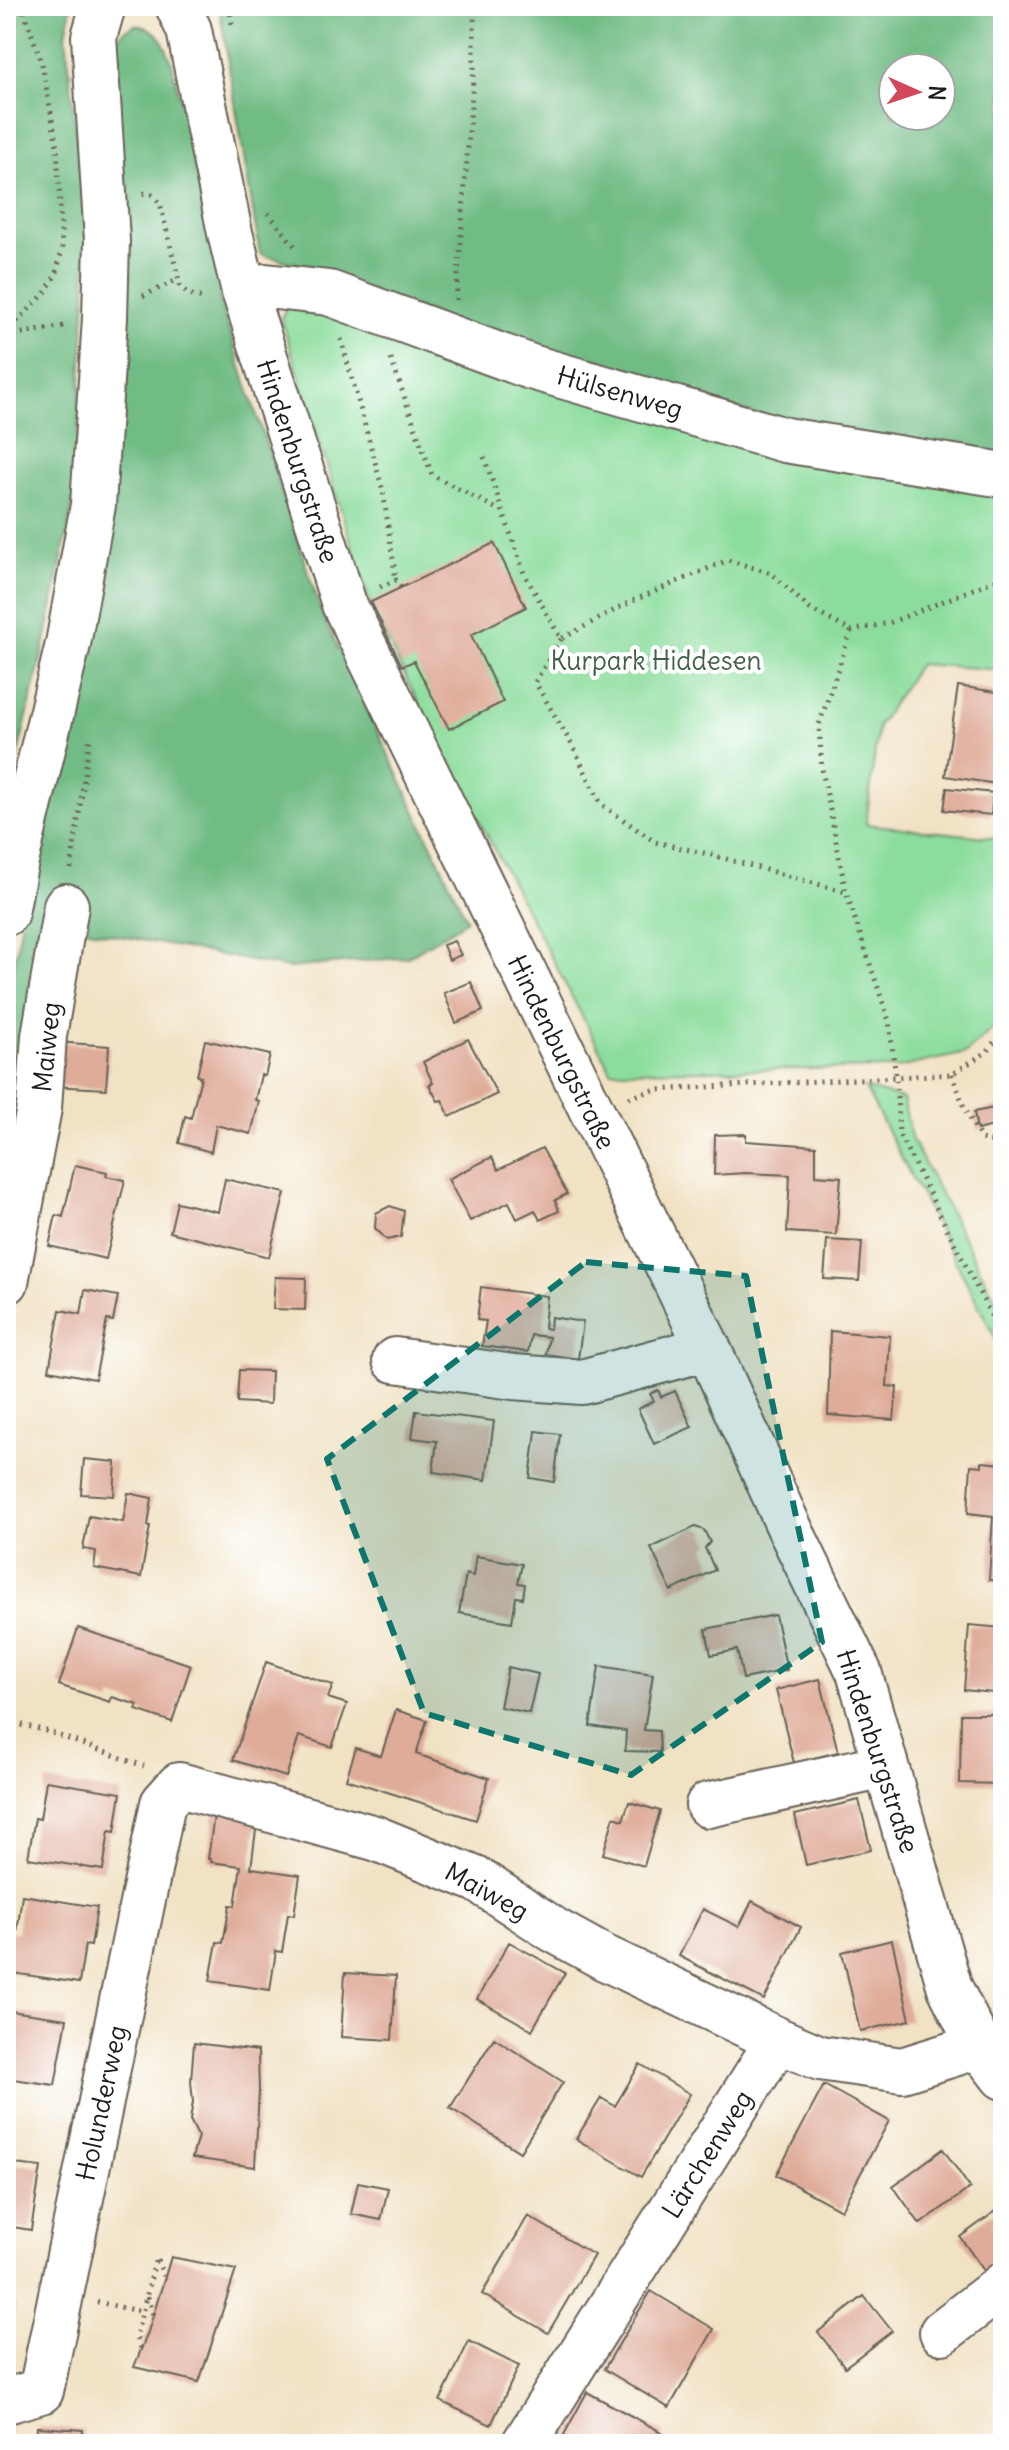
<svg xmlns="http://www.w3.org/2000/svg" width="1009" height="2450" font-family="Delius,sans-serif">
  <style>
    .green { fill: #8cdd9d; stroke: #547c5c; stroke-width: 2 }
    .forest { fill: #71bc84; stroke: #466c50; stroke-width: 2; fill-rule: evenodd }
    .building { fill: #dfac99 }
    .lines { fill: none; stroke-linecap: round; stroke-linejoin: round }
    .minor-casing { stroke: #676157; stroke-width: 48 }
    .major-casing { stroke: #676157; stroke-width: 48 }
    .path { stroke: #676157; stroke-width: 5; stroke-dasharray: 2 6; stroke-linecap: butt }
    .minor { stroke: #fff; stroke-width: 44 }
    .major { stroke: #fff; stroke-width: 44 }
    .marked { fill: #0f766e; fill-opacity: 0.2; stroke: #0f766e; stroke-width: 6; stroke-dasharray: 16 10; stroke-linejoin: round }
    .labels { text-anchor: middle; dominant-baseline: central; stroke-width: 8; stroke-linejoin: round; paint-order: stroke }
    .street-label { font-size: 26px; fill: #1c1c1c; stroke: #fff }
    .park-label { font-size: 26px; fill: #436049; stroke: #fff }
  </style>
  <rect width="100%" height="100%" fill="#fff"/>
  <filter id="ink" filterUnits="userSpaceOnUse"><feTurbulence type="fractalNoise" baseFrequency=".0125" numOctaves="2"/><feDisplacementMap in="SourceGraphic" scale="16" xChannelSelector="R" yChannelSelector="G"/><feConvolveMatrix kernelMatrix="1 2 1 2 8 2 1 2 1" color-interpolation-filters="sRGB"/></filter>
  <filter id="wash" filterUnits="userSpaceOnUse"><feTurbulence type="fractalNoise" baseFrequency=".006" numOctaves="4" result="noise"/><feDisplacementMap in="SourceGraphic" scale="32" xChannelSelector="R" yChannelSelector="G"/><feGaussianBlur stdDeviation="1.8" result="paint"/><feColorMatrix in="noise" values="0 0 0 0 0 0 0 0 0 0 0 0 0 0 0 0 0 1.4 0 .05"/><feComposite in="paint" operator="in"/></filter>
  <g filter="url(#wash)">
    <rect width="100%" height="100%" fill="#f1e2c4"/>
    <!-- green -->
    <path class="green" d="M287,306L316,312L1003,492V670L919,664L878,726L866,824L1003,839L1002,1020L966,1053L898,1068L611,1071L441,748L373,612L281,318Z
      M865,1088L903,1099L911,1138L1003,1313V1352Z"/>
    <!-- forest -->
    <path class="forest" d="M6,6H71L66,35L86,235V294L74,498L45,642L6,803Z
      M219,6H1003V464L776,420L536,353L311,268L260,254ZM893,68H941V116H893Z
      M135,25C161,28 163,41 172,63L220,283V303L321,612L467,920L408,957L288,968L52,923L6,1217V1011L30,874L83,647L112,47L124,31Z"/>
    <g id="blocks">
      <!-- building -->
      <path class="building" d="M494,543L526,607L471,635L503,702L449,729L414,661L402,666L371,602Z
        M958,686L1003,693V785L945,776Z
        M947,788L993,793L991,815L944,810Z
        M454,941L461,955L449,960L443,945Z
        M471,982L483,1011L456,1023L444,993Z
        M468,1039L497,1094L450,1117L442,1100L438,1101L429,1085L433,1083L423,1062Z
        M205,1040L270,1055L265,1076L261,1075L255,1100L259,1101L251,1134L216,1125L211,1152L179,1143L185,1116L191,1118L201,1077L197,1076Z
        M56,1042L109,1046L106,1089L53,1086Z
        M999,1107L1002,1124L977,1130L974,1112Z
        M746,1134V1141L816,1146V1175L841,1177L836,1235L787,1232L790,1175L746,1173L714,1175L715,1135Z
        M542,1148L567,1194L555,1200L559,1211L540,1220L535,1210L517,1219L509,1202L470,1221L448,1179L492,1157L498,1170Z
        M75,1165L107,1172L106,1176L125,1180L106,1259L49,1246L56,1215L63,1217Z
        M225,1179L285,1193L269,1257L170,1232L177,1202L218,1212Z
        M390,1206L404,1211L401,1237L387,1240L375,1228L376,1213Z
        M827,1240L862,1242L859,1281L824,1279Z
        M275,1277L306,1278L305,1310L273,1309Z
        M481,1287L547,1296L544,1328L550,1329L551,1317L583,1322L578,1359L546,1354L549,1337L531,1335L528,1352L482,1346L486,1321L477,1320Z
        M85,1290L118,1296L113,1321L107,1320L95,1379L49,1370L60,1310L81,1314Z
        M830,1331L890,1336L887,1386L897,1387L894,1420L828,1415Z
        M239,1370L271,1371L270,1404L237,1402Z
        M658,1390L661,1397L675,1391L692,1427L654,1444L638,1409L654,1401L650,1394Z
        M416,1411L494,1421L486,1480L433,1472L437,1441L412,1438Z
        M536,1431L560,1434L554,1482L530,1478Z
        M84,1459L116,1462L114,1496L81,1494Z
        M982,1462L1003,1464V1581L989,1580L993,1516L968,1513L971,1465L982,1466Z
        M128,1493L152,1498L148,1526H150L141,1577L94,1568L96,1551L83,1549L89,1516L123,1522Z
        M695,1527L704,1530L710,1542L705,1548L715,1570L671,1591L651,1548Z
        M476,1556L522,1564L518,1583L525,1584L523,1598L516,1597L512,1622L459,1613L466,1574L473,1576Z
        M775,1615L787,1670L743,1679L737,1650L711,1655L706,1629Z
        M969,1625L1003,1628V1694L964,1690Z
        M78,1628L191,1665L172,1722L136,1710L138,1705L112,1697L110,1702L59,1685Z
        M266,1662L333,1685L328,1698L347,1704L332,1747L299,1736L286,1777L233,1760Z
        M599,1666L653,1674L644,1730L659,1731L660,1752L625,1751L626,1731L590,1726Z
        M508,1667L538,1674L529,1713L500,1707Z
        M820,1679L838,1752L794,1763L776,1690Z
        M396,1710L427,1720L416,1754L489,1778L476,1820L346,1779L356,1748L381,1756Z
        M961,1714H1003V1784L960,1783Z
        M46,1781L121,1793L115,1832L109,1831L103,1870L28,1858L35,1818L40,1819Z
        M859,1800L871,1850L806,1865L795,1815Z
        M629,1802L660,1811L644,1866L603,1854L614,1817L623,1820Z
        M215,1808L258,1815L251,1868L300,1875L294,1915L288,1914L282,1952L276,1951L270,1990L210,1981L217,1942L223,1943L230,1905L235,1906L241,1866L211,1862V1859H208Z
        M22,1895L97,1907L91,1946L85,1945L79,1983L6,1972L11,1932L17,1933Z
        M752,1901L801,1927L764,2000L679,1956L703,1909L739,1927Z
        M892,1940L910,2020L860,2031L842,1952Z
        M509,1942L565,1973L532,2030L477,1999Z
        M345,1973L396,1976L392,2040L341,2037Z
        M10,2011L67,2019L55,2085L6,2078V2042Z
        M494,2038L563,2082L520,2152L450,2108Z
        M194,2043L258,2051L259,2091L255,2167L192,2158L198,2136L190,2120L193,2102L191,2081Z
        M640,2064L690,2094L641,2177L576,2139L601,2098L615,2106Z
        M824,2085L889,2121L841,2210L776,2175Z
        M943,2149L970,2188L920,2224L893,2186Z
        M6,2163L41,2167L31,2230L6,2226Z
        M358,2182L388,2188L381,2220L351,2214Z
        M1003,2206V2264L987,2275L960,2237Z
        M528,2216L594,2255L548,2333L482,2294Z
        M171,2257L236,2270L199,2382L134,2367L148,2332Z
        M651,2291L714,2329L669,2408L604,2369Z
        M6,2293L15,2294L8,2344H6Z
        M864,2296L892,2331L845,2367L818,2332Z
        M469,2341L519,2366L491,2425L440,2401Z
        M587,2392L663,2433L657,2444H559Z
        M37,2427L83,2430L82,2444H36Z"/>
    </g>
  </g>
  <g filter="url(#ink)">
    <use href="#blocks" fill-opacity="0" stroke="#676157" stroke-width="2"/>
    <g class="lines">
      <!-- minor casing -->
      <g class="minor-casing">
        <path id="minor" d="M244,291L266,286L329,293L531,367L785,440L1003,475
          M6,1282L39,1108L44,1036L66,906
          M395,1360L513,1377L582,1382L708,1348
          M708,1805L885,1766
          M942,2332L1003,2285
          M6,2401L41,2391L163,1803L179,1785L375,1838L478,1880L554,1930L603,1957L778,2040L820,2058L902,2070L979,2046
          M524,2444L778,2040"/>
      </g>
      <!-- major casing -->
      <g class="major-casing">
        <path id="major" d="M178,6L189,30L230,233L244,291L344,604L708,1348L788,1525L859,1672L950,1988L979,2046L1003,2077
          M6,913L14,870L68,644L93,505L105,318L107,240L94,37L103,6"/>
      </g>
      <!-- path -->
      <path class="path" d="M229,6L233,29
        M143,193L152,195L160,203L180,285C186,294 193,296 204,298
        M268,213L297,249
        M143,296L177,280
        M456,300L474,68V6
        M6,333L45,293L57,272L62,248L57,146L42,64L22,6
        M6,336L64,326
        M341,339L383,491L396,580
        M391,359L432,475L499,510
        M484,457L524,573L561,639L630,602L728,560L771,573L810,609L851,631L819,725L822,769L846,892L889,1021L896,1078L899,1134L1003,1339
        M380,587L396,580L402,588
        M851,631L889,623L1003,577
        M561,639L535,682L572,745L601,804L655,842L708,854L846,892
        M71,869L90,737
        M952,1074L964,1107L981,1139L1003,1144
        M629,1098L654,1090L952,1074L988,1051L1003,1029
        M6,1721L43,1730L144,1766
        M147,2297L153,2315
        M97,2302L143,2312
        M141,2348L136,2337L156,2258L164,2276"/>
      <!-- minor -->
      <use href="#minor" class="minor"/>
      <!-- major -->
      <use href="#major" class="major"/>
    </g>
  </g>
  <!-- marked area -->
  <path class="marked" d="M586,1262L746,1276L822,1642L631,1775L424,1713L327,1459Z"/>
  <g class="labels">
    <!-- street labels -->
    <g class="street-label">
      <text transform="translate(620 392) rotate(16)">Hülsenweg</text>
      <text transform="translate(298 461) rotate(72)">Hindenburgstraße</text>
      <text transform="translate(46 1047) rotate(-84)">Maiweg</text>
      <text transform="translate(562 1052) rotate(64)">Hindenburgstraße</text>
      <text transform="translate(878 1751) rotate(72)">Hindenburgstraße</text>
      <text transform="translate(487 1891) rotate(29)">Maiweg</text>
      <text transform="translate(101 2103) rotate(-78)">Holunderweg</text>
      <text transform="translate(707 2154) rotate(-58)">Lärchenweg</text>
    </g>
    <!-- park labels -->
    <g class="park-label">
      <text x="656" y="660">Kurpark Hiddesen</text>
    </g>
  </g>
  <!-- margin -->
  <rect width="1009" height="2450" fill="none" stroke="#fff" stroke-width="32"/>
  <!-- north arrow -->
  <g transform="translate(917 92) rotate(93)"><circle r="38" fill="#ffffff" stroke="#a4a4a4" stroke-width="2"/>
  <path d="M0-6L14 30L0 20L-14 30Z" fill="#d1495b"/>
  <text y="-12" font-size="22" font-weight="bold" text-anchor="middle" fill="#1c1c1c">N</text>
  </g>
</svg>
